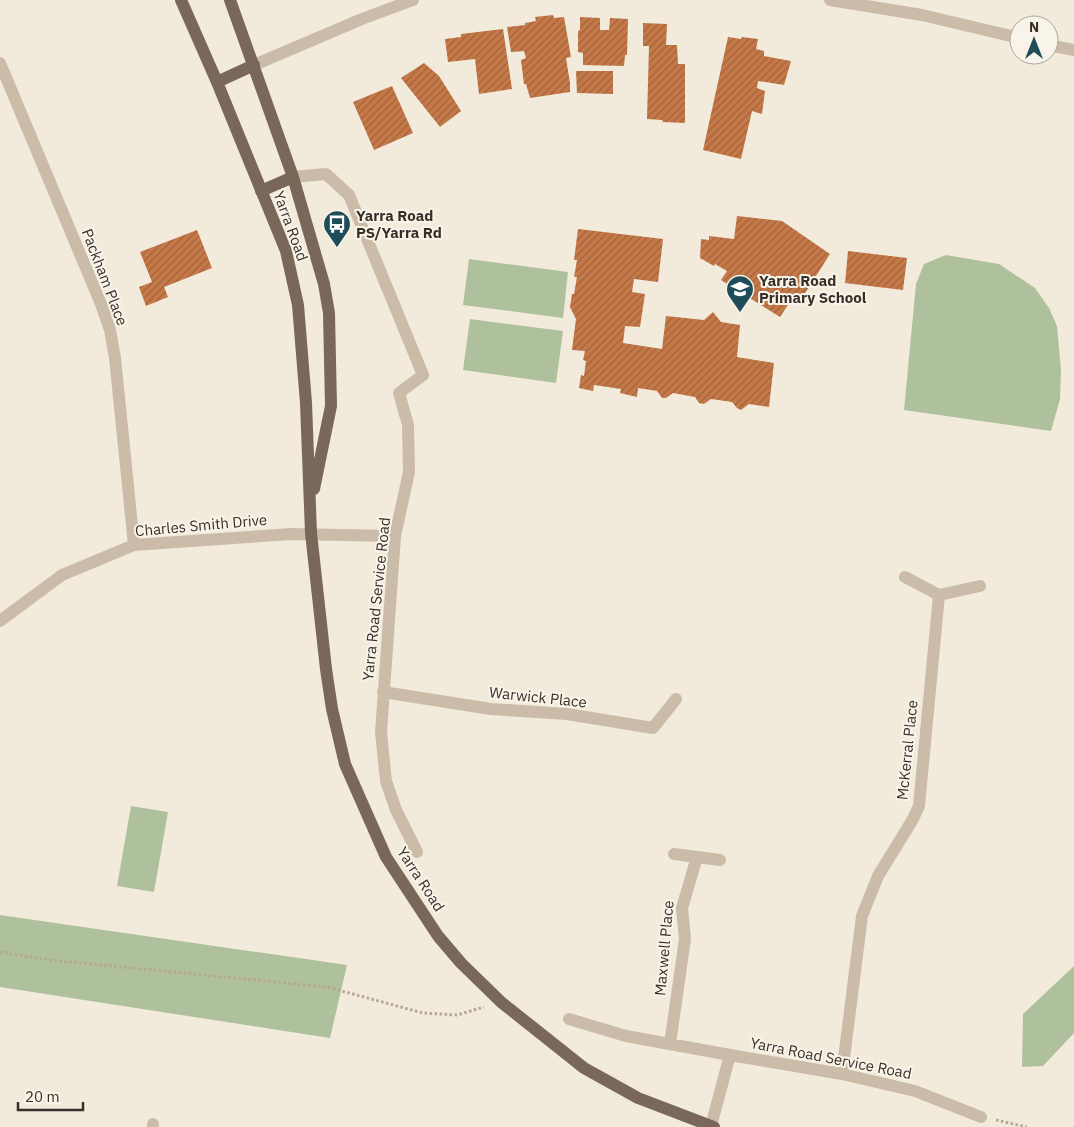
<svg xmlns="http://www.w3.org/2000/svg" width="1074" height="1127" font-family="'IBM Plex Sans',sans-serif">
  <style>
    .green { fill: #afc19c }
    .building { fill: url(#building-hatch) }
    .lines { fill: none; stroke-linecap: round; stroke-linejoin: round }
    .path { stroke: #b6a792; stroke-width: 3; stroke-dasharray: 2.5 2.5; stroke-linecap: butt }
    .minor { stroke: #cabca8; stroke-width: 12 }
    .major { stroke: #79685a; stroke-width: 12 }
    .labels { text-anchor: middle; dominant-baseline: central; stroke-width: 4; stroke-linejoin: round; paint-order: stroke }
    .poi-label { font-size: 15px; font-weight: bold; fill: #372f28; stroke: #f9f4e9; text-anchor: start }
    .street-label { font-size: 15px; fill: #372f28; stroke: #f9f4e9 }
  </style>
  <defs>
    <pattern id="building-hatch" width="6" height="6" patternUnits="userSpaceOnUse" patternTransform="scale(1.25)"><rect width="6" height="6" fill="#c57848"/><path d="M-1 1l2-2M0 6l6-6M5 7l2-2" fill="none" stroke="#a1633c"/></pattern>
  </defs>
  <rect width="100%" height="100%" fill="#f2ebdc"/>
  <!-- green -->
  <path class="green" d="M946,255L999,264L1035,288L1049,308L1057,326L1061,370L1060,399L1051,431L904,410L916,284L924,264Z
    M469,259L568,272L563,318L463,305Z
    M470,319L563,331L556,383L463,370Z
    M131,806L168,812L154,892L117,886Z
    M0,915L347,965L330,1038L0,987Z
    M1074,966V1033L1043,1066L1022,1067L1023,1014Z"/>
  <!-- building -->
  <path class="building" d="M553,15L554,18L564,17L571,57L566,58L570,83V92L530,98L526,84H524L521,60L526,58L524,51L511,52L507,27L525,25V23L536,21L535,17Z
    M580,17L600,18V30H609L610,18L628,19L627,55H625L624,66L583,65V53L578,52V31L580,30Z
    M643,23L667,24L666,45H677L678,64H685V123L663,122L662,120L647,119L649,46H643Z
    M503,29L512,89L479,94L475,59L448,62L445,39L461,37V34Z
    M728,37L741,39L742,37L758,39L756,49L764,51V56L791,61L784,85L758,81L757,88L765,91L762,114L752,111L741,159L703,150Z
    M424,63L439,76L461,111L440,127L401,78Z
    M576,71H613V94L577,93Z
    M392,86L413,133L374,150L353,102Z
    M737,216L782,221L830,254L800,301L793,297L780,317L721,280L727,271L715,264L714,266L700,258L701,239L709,240V236L734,239Z
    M578,229L663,239L658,282L634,279L632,292L645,294L640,327L625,326L623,343L662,349L666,316L704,320L713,312L721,322L740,325L737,357L774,363L769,407L749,404L741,410L737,408L732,402L711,399L704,404L699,403L695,397L673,393L666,398H662L657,391L638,388L637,397L620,393L621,389L594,385L593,391L579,388L581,375L584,376L586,361L583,360L585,351L572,350L576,319L570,307L572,294H574L577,277H574L577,260H574Z
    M197,230L212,268L164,287L168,297L146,306L139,287L152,282L140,252Z
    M848,251L907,258L903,290L845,283Z"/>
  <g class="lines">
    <!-- path -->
    <path class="path" d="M0,952L50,960L327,987L423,1013L457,1015L484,1007
      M996,1120L1027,1127"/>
    <!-- minor -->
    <path class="minor" d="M830,0L922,15L1019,38
      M1049,45L1074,50
      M0,63L101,304L110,330L115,358L134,545
      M254,65L362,19L413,0
      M293,177L326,174L349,195L423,375L399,393L408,425L409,472L395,536L381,732L386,781L396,810L417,852
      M905,577L939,595L980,586
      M0,621L62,575L134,545L291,534L395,536
      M383,692L491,709L567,714L653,728L676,699
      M674,854L720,860
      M569,1019L626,1036L730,1055L842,1074L915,1091L981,1117
      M670,1044L685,939L682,908L697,857
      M842,1074L862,916L878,876L913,819L919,806L939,595
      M711,1126L730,1055
      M153,1127V1124"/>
    <!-- major -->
    <path class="major" d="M181,0L217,82L286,251L298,305L306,403L311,533L326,669L332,709L345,764L386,857L438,936L461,963L501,1002L584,1068L638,1098L714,1127
      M230,0L293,177L324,284L329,313L331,406L314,489
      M217,82L254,65
      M261,191L293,177"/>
  </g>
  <!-- icons -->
  <defs>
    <g id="bus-pin" transform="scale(1.4375)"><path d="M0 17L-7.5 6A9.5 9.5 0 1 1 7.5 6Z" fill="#1e4c58" stroke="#f9f4e9"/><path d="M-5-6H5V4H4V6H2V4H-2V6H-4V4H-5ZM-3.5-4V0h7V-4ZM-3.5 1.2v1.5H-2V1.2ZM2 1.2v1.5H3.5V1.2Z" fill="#fff"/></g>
    <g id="school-pin" transform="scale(1.4375)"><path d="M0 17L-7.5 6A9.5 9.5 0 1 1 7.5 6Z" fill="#1e4c58" stroke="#f9f4e9"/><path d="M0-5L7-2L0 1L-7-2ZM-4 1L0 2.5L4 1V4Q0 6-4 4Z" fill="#fff"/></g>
  </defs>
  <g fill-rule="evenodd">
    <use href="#bus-pin" x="337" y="224"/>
    <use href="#school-pin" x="740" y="289"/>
  </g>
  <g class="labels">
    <!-- poi labels -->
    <g class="poi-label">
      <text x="356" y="215">Yarra Road<tspan x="356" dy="17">PS/Yarra Rd</tspan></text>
      <text x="759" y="280">Yarra Road<tspan x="759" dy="17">Primary School</tspan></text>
    </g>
    <!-- street labels -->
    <g class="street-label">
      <text transform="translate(291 226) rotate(70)">Yarra Road</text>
      <text transform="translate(105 277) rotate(69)">Packham Place</text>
      <text transform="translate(201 525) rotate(-5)">Charles Smith Drive</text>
      <text transform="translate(376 599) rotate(-84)">Yarra Road Service Road</text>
      <text transform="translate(538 697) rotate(6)">Warwick Place</text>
      <text transform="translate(907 750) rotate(-84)">McKerral Place</text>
      <text transform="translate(421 879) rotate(57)">Yarra Road</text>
      <text transform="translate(664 948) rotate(-85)">Maxwell Place</text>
      <text transform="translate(831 1058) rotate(11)">Yarra Road Service Road</text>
    </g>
  </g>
  <!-- north arrow -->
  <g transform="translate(1034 40)"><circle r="24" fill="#f9f4e9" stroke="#aba59c"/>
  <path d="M0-4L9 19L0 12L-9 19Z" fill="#1e4c58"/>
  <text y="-8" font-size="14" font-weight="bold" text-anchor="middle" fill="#372f28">N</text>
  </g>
  <!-- scale -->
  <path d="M18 1102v8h65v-8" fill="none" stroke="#372f28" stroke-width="2.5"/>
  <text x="25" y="1102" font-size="15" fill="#372f28" stroke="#f9f4e9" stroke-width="4" paint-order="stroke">20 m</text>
</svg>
